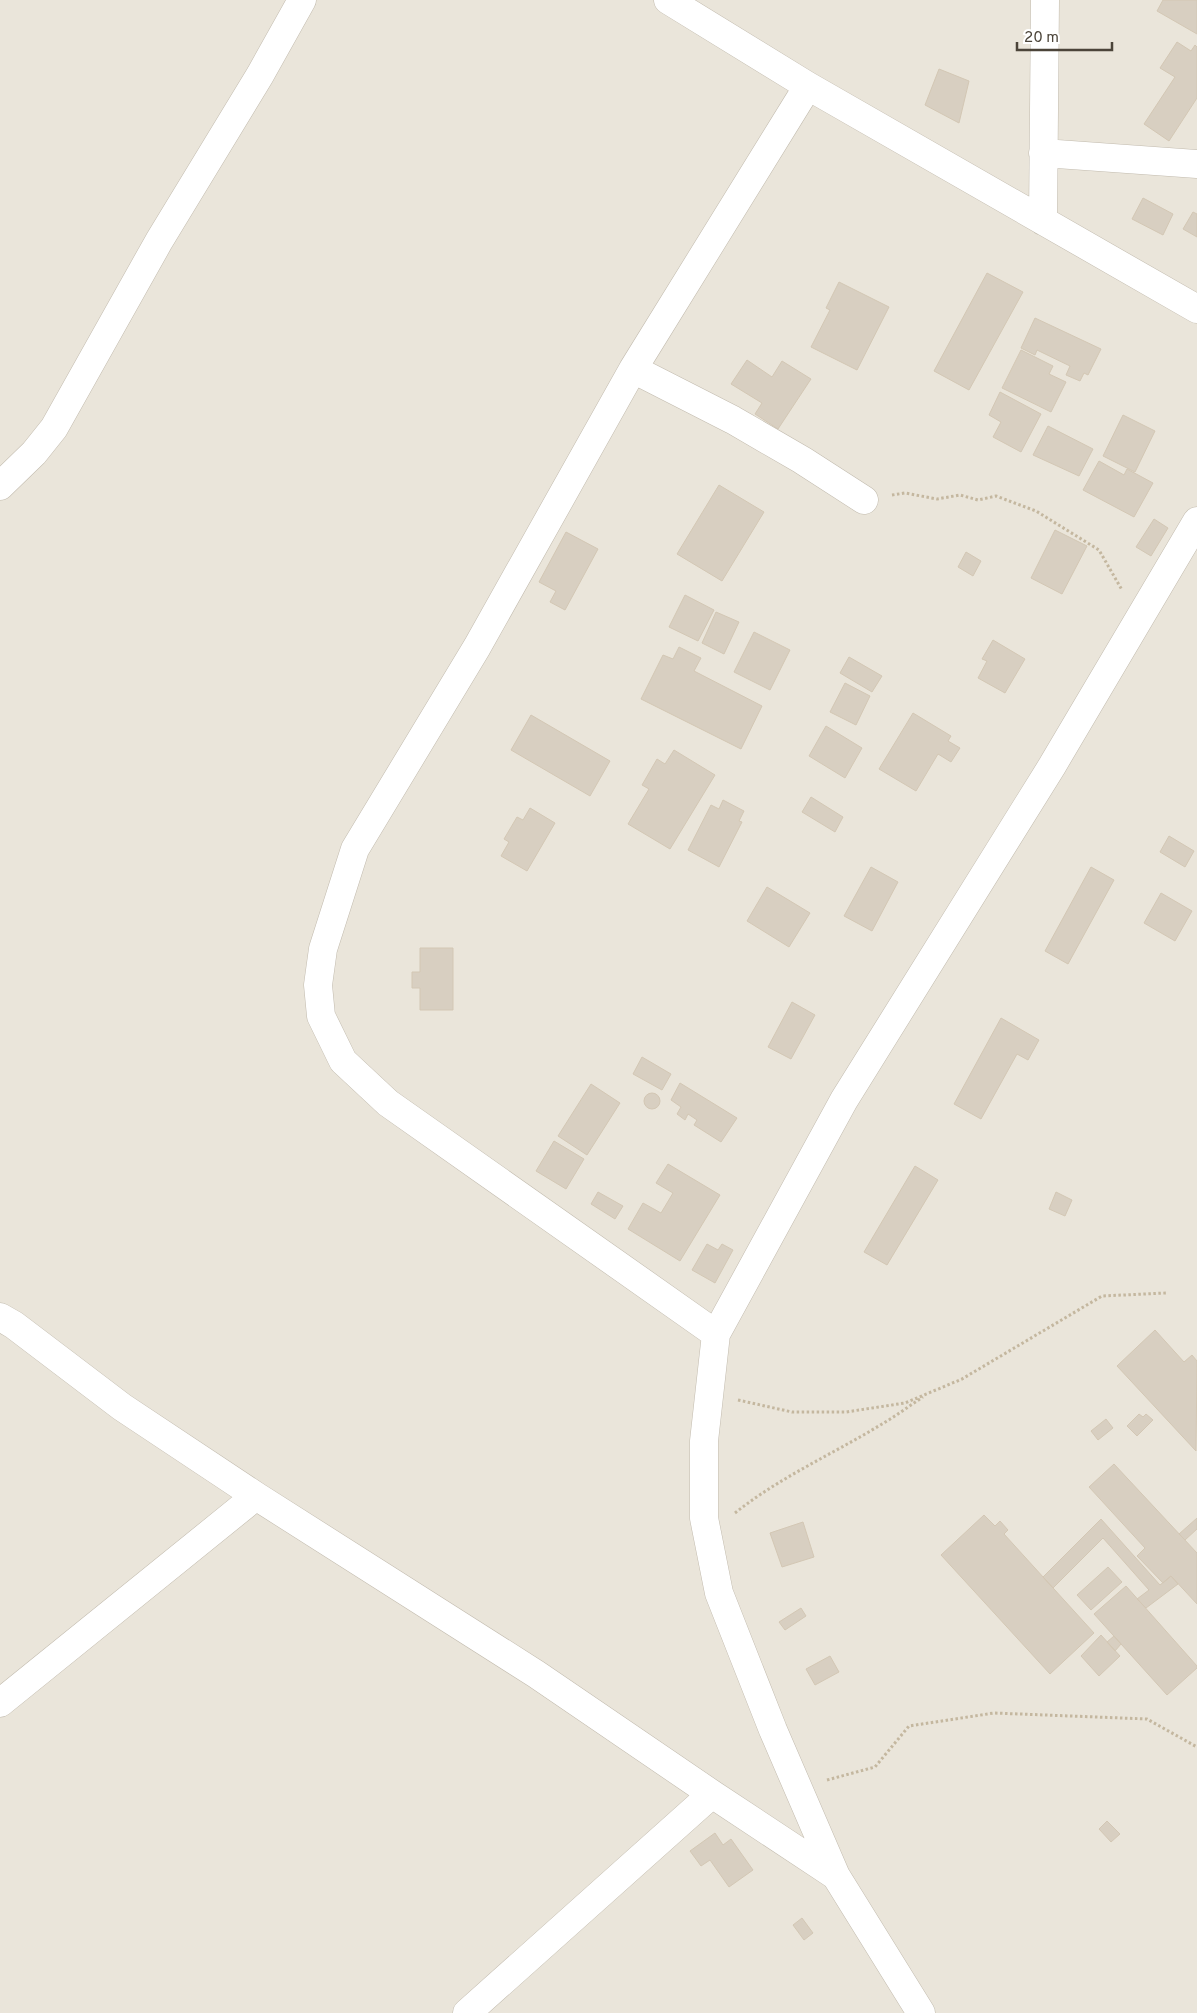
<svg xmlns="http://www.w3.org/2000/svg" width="1197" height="2013" font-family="Overpass,sans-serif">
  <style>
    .residential { fill: #eae5da }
    .building { fill: #d8cfc1; stroke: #d3c7b4 }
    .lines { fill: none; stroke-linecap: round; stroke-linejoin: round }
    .minor-casing { stroke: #c2bbae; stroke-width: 29 }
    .path { stroke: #c4b79f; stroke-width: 3; stroke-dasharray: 2.5 2.5; stroke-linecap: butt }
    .minor { stroke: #fff; stroke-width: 28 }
  </style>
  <rect width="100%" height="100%" fill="#f6f3ec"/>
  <!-- residential -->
  <path class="residential" d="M0,0H1197V2013H0Z"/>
  <!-- building -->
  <path class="building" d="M1163,0H1197V34L1157,11Z
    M1177,42L1191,51L1195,45L1197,47V98L1169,141L1144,124L1175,77L1160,68Z
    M939,69L969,81L959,123L925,105Z
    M1143,198L1173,214L1163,235L1132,219Z
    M1193,212L1197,214V237L1183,229Z
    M987,273L1023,292L969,390L934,371Z
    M839,282L889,307L857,370L811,347L830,310L826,308Z
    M1035,318L1101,349L1088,375L1084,373L1080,381L1066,375L1070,366L1037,350L1035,355L1021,348Z
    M1021,350L1053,366L1049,374L1066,382L1051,412L1002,388Z
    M747,360L772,377L782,361L811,379L778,429L755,414L762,403L731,384Z
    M1000,392L1041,414L1021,452L993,437L1001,422L989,415Z
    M1123,415L1155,431L1135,472L1103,456Z
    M1048,426L1093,449L1079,476L1033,455Z
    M1099,461L1124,475L1127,469L1153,483L1134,517L1083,490Z
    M719,485L764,512L722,581L677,554Z
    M1154,519L1168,528L1151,556L1136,547Z
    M1055,530L1087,546L1062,594L1031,578Z
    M566,532L598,549L565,610L550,602L556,591L539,582Z
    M966,552L981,561L973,576L958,567Z
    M685,595L714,610L698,641L669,627Z
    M716,612L739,622L724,654L702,643Z
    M754,632L790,650L770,690L734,672Z
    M993,640L1025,659L1005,693L978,678L987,661L982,659Z
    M679,647L701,658L694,671L762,706L741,749L641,699L663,655L673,659Z
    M849,657L882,676L872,692L840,673Z
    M845,683L870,696L856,725L830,712Z
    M913,713L951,736L948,741L960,748L951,762L938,754L916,791L879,769Z
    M531,715L610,761L590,796L511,750Z
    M826,726L862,748L845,778L809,756Z
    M674,750L715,775L670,849L628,824L649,789L642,785L657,759L665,764Z
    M811,797L843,817L835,832L802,812Z
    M723,800L744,811L739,821L742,822L719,867L688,850L711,805L719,809Z
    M530,808L555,823L527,871L501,856L509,842L504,839L517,817L523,820Z
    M1169,836L1194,851L1185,867L1160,852Z
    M871,867L898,882L872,931L844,916Z
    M1091,867L1114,880L1068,964L1045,951Z
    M767,887L810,913L789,947L747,921Z
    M1161,893L1192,911L1175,941L1144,923Z
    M420,948H453V1010H420V988H412V972H420Z
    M792,1002L815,1015L791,1059L768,1047Z
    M1001,1018L1039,1040L1028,1060L1017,1054L981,1119L954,1104Z
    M642,1057L671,1074L662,1090L633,1074Z
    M680,1083L737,1118L721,1142L694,1125L697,1120L688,1114L685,1120L677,1114L681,1107L671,1100Z
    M591,1084L620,1103L587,1155L558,1136Z
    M644 1101a8 8 0 1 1 16 0a8 8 0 1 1-16 0Z
    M554,1141L584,1159L566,1189L536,1171Z
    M668,1164L720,1195L680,1261L628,1229L643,1203L661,1213L673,1193L656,1183Z
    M915,1166L938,1180L887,1265L864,1252Z
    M598,1192L623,1206L615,1219L591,1204Z
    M1056,1192L1072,1200L1065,1216L1049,1209Z
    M707,1244L718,1250L722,1244L733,1250L715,1283L692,1270Z
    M1155,1330L1184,1362L1192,1355L1197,1361L1196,1451L1117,1366Z
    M1139,1414L1143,1417L1146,1414L1153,1420L1137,1436L1127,1426Z
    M1106,1419L1113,1428L1098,1440L1091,1431Z
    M1114,1464L1197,1553V1604L1171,1576L1163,1583L1137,1556L1145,1548L1089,1487Z
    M984,1515L995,1526L1000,1521L1008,1530L1004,1534L1094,1633L1050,1674L941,1555Z
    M1197,1518V1529L1185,1540L1179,1534Z
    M1101,1519L1160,1585L1171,1576L1178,1584L1146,1608L1137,1599L1149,1590L1103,1538L1053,1588L1043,1577Z
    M803,1522L814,1557L782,1567L770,1533Z
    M1108,1567L1122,1582L1091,1610L1077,1595Z
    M1126,1586L1197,1666V1668L1167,1695L1094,1614Z
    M801,1608L806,1616L785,1630L779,1622Z
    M1101,1635L1120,1656L1099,1676L1081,1656Z
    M1114,1636L1121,1644L1115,1651L1107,1642Z
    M830,1656L839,1672L815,1685L806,1669Z
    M1107,1821L1120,1834L1111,1842L1099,1829Z
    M715,1833L723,1845L731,1839L753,1870L729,1887L710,1860L701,1866L690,1851Z
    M802,1918L813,1933L804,1940L793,1925Z"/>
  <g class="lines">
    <!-- minor casing -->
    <g class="minor-casing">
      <path id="minor" d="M668,0L808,86L1197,309
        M1043,153L1197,164
        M1043,221L1045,0
        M633,369L733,420L802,460L864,500
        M0,486L34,453L54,428L159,241L260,75L302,0
        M0,1317L14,1325L122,1407L256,1496L536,1674L712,1794L836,1876
        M716,1334L388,1103L343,1061L321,1016L318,985L323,949L355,849L477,647L633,369L808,86
        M0,1703L256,1496
        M467,2013L712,1794
        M921,2013L836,1876L773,1730L719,1593L704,1518V1441L716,1334L844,1100L1052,766L1197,521"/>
    </g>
    <!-- path -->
    <path class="path" d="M892,495L905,493L937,499L960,495L978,500L996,496L1036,511L1099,550L1122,590
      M738,1400L792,1412H846L905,1403L962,1379L1102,1296L1166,1293
      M735,1513C780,1477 833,1454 882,1424C896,1416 909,1406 923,1397
      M827,1780L875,1767L909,1726L994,1713L1147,1719L1197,1747"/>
    <!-- minor -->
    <use href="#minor" class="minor"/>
  </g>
  <!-- scale -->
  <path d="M1017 42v8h95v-8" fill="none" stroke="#4b4439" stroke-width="2.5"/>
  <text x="1024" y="42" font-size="15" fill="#4b4439" stroke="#ffffff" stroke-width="4" paint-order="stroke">20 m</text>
</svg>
